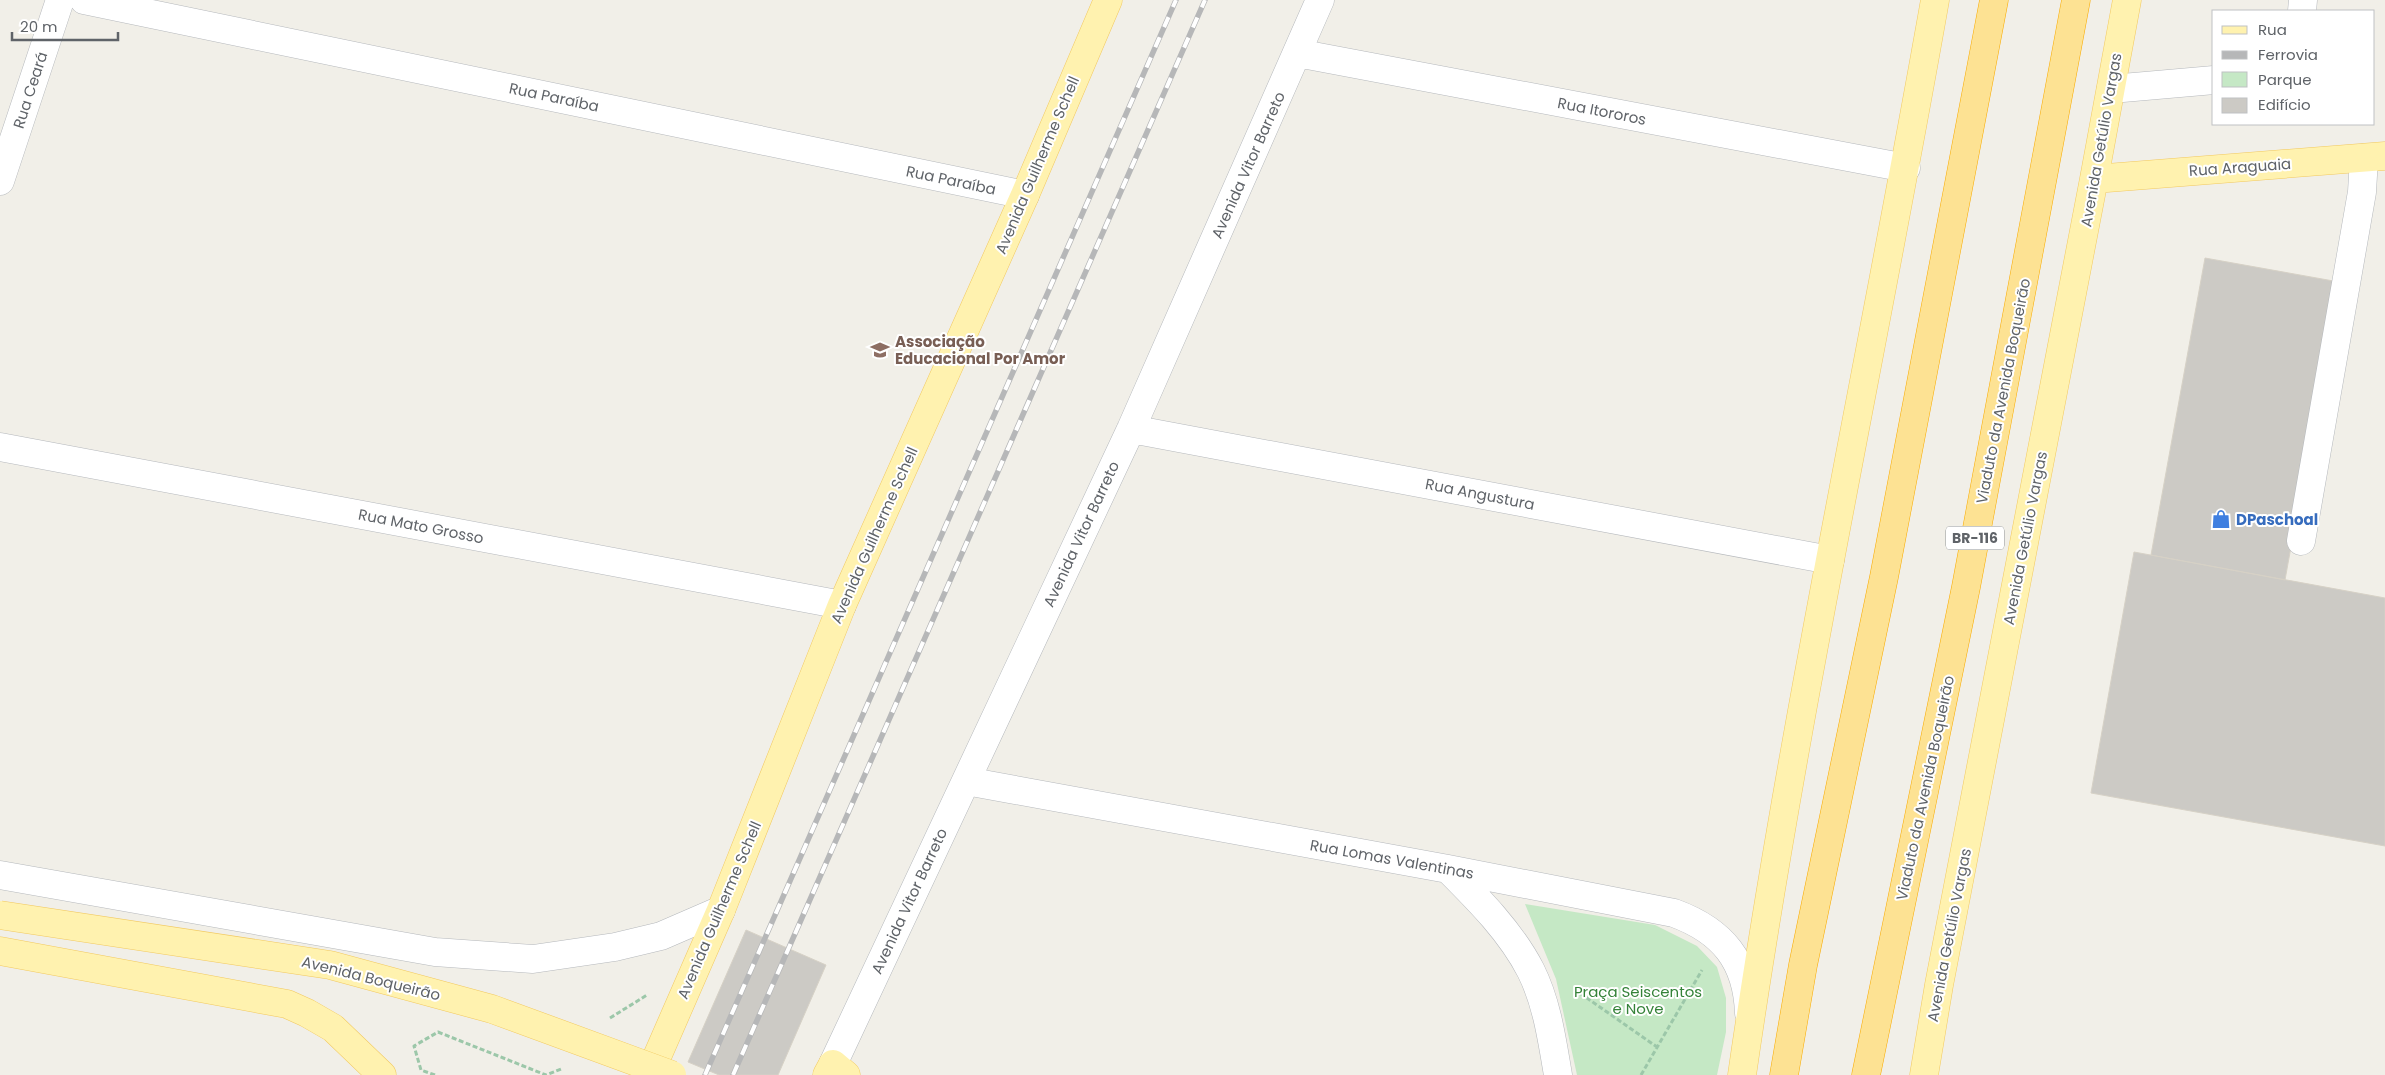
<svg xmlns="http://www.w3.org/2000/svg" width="2385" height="1075" font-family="Poppins,sans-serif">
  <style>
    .green { fill: #c5e8c5 }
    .building { fill: #cccac5; stroke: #d6d1c6 }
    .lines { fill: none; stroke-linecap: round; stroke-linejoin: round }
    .minor-casing { stroke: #b5b8bc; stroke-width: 29 }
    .major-casing { stroke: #f2c960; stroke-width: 29 }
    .highway-casing { stroke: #f9ab00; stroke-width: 29 }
    .path { stroke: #9cc7a9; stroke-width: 3; stroke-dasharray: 5 2.5; stroke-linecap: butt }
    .minor { stroke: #fff; stroke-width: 28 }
    .major { stroke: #fff2af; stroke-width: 28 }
    .highway { stroke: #fde293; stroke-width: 28 }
    .rail-casing { stroke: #b6b7b8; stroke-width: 5.5 }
    .rail { stroke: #fff; stroke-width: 4; stroke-dasharray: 11; stroke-linecap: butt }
    .major-bridge-casing { stroke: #f2c960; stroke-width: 29; stroke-linecap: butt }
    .major-bridge { stroke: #fff2af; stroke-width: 28 }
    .labels { text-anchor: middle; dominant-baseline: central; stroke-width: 4; stroke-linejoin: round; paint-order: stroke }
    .shield { fill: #fff; stroke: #8f9295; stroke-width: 1 }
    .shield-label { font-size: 14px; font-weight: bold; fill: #5f6368 }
    .street-label { font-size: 15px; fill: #5f6368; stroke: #fff }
    .education-label { font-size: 15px; font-weight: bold; fill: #785e54; stroke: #fff; text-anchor: start }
    .shop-label { font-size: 15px; font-weight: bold; fill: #366cbe; stroke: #fff; text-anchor: start }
    .park-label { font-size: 15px; fill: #348238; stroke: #fff }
  </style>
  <rect width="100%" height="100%" fill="#f1efe8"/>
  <!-- green -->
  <path class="green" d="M1525,904L1655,925L1697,946L1717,967L1726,998V1032L1717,1075H1577L1556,979Z"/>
  <!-- building -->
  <path class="building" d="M2205,258L2339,282L2285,580L2151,555Z
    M2134,552L2385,598V846L2091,793Z
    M746,930L826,965L778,1075H719L688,1062Z"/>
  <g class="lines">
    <!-- minor casing -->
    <g class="minor-casing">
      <path id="minor" d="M84,0L1025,195
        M2302,11L2303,0
        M1297,53L1906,168
        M2111,89L2214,80
        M0,181L60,0
        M1131,429L1830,560
        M0,447L842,605
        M2301,541L2362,192L2364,158
        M966,781L1448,869L1674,913C1723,931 1747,961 1749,1013
        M1448,869C1479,900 1511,932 1531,971C1547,1003 1552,1040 1558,1075
        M0,875L435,952L533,959L615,947L661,936L721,910
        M833,1064L1131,429L1320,0"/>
    </g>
    <!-- major casing -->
    <g class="major-casing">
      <path id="major" d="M2094,179L2385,156
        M0,951L287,1004L307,1013L333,1028L382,1075
        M649,1075L721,910L842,605L1025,195L1108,0
        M827,1075L833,1064L846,1075
        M1742,1075C1794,715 1872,358 1935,0
        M1924,1075L1939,985L2094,179L2127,0"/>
    </g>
    <!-- highway casing -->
    <g class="highway-casing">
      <path id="highway" d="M1784,1075L1803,965L1884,577L1994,0
        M1866,1075L1966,587L2076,0"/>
    </g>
    <!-- path -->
    <path class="path" d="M1574,989L1657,1047
      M610,1018L647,995
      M435,1075L421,1070L414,1046L438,1032L546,1075L561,1069
      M1641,1075L1702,970"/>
    <!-- minor -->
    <use href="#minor" class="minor"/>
    <!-- major -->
    <use href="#major" class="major"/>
    <!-- highway -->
    <use href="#highway" class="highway"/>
    <!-- rail casing -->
    <g class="rail-casing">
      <path id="rail" d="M705,1075L1176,0
        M733,1075L1205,0"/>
    </g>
    <!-- rail -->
    <use href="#rail" class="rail"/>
    <!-- major-bridge casing -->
    <g class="major-bridge-casing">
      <path id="major-bridge" d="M0,915L330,965L492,1009L672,1075"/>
    </g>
    <!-- major-bridge -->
    <use href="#major-bridge" class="major-bridge"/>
  </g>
  <!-- icons -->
  <defs>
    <g id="school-bare" transform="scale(1.5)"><path d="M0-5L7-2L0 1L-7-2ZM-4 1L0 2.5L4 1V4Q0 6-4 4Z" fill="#8d6e63" stroke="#fff" stroke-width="2.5" paint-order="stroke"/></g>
    <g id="shop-bare" transform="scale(1.5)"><path d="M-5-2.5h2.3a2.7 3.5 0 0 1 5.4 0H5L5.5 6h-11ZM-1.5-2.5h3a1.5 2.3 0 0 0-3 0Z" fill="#3f7fe0" stroke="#fff" stroke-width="2.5" paint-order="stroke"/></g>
  </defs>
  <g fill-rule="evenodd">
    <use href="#school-bare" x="880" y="350"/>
    <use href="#shop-bare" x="2221" y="519"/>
  </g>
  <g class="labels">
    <!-- shield labels -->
    <rect class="shield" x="1946" y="526.5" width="58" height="23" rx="4"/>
    <g class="shield-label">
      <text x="1975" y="538">BR-116</text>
    </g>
    <!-- street labels -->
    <g class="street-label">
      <text transform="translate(30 90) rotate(-72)">Rua Ceará</text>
      <text transform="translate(554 97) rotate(12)">Rua Paraíba</text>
      <text transform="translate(1602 111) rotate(11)">Rua Itororos</text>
      <text transform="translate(2101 140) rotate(-80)">Avenida Getúlio Vargas</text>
      <text transform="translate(1037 165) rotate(-67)">Avenida Guilherme Schell</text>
      <text transform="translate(1248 165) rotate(-66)">Avenida Vitor Barreto</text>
      <text transform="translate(2240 167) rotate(-4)">Rua Araguaia</text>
      <text transform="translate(951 180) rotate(12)">Rua Paraíba</text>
      <text transform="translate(2003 391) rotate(-79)">Viaduto da Avenida Boqueirão</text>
      <text transform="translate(1480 494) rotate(11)">Rua Angustura</text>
      <text transform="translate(421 526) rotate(11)">Rua Mato Grosso</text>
      <text transform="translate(1081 534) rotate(-65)">Avenida Vitor Barreto</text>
      <text transform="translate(874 535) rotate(-66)">Avenida Guilherme Schell</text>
      <text transform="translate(2025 538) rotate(-79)">Avenida Getúlio Vargas</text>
      <text transform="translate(1925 788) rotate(-78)">Viaduto da Avenida Boqueirão</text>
      <text transform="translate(1392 859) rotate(10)">Rua Lomas Valentinas</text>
      <text transform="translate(909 901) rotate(-65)">Avenida Vitor Barreto</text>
      <text transform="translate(719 910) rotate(-67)">Avenida Guilherme Schell</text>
      <text transform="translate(1949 935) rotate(-79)">Avenida Getúlio Vargas</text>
      <text transform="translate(371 978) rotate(14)">Avenida Boqueirão</text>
    </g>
    <!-- education labels -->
    <g class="education-label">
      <text x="895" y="341">Associação<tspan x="895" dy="17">Educacional Por Amor</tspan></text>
    </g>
    <!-- shop labels -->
    <g class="shop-label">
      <text x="2236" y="519">DPaschoal</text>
    </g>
    <!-- park labels -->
    <g class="park-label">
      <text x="1638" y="991">Praça Seiscentos<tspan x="1638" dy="17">e Nove</tspan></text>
    </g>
  </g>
  <!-- legend -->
  <rect x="2212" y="10" width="162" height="115" fill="#ffffff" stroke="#bfc1c3"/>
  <rect x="2222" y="26" width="25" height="8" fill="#fff2af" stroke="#bfc1c3"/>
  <text x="2258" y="35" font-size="15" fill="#5f6368">Rua</text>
  <rect x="2222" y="51" width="25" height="8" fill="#b6b7b8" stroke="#bfc1c3"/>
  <text x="2258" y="60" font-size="15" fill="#5f6368">Ferrovia</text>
  <rect x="2222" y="72" width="25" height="15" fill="#c5e8c5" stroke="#bfc1c3"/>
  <text x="2258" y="85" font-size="15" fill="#5f6368">Parque</text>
  <rect x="2222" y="98" width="25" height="15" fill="#cccac5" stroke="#bfc1c3"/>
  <text x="2258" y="110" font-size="15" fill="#5f6368">Edifício</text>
  <!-- scale -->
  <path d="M12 32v8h106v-8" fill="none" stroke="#5f6368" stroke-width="2.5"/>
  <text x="20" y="32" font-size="15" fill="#5f6368" stroke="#ffffff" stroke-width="4" paint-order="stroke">20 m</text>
</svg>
